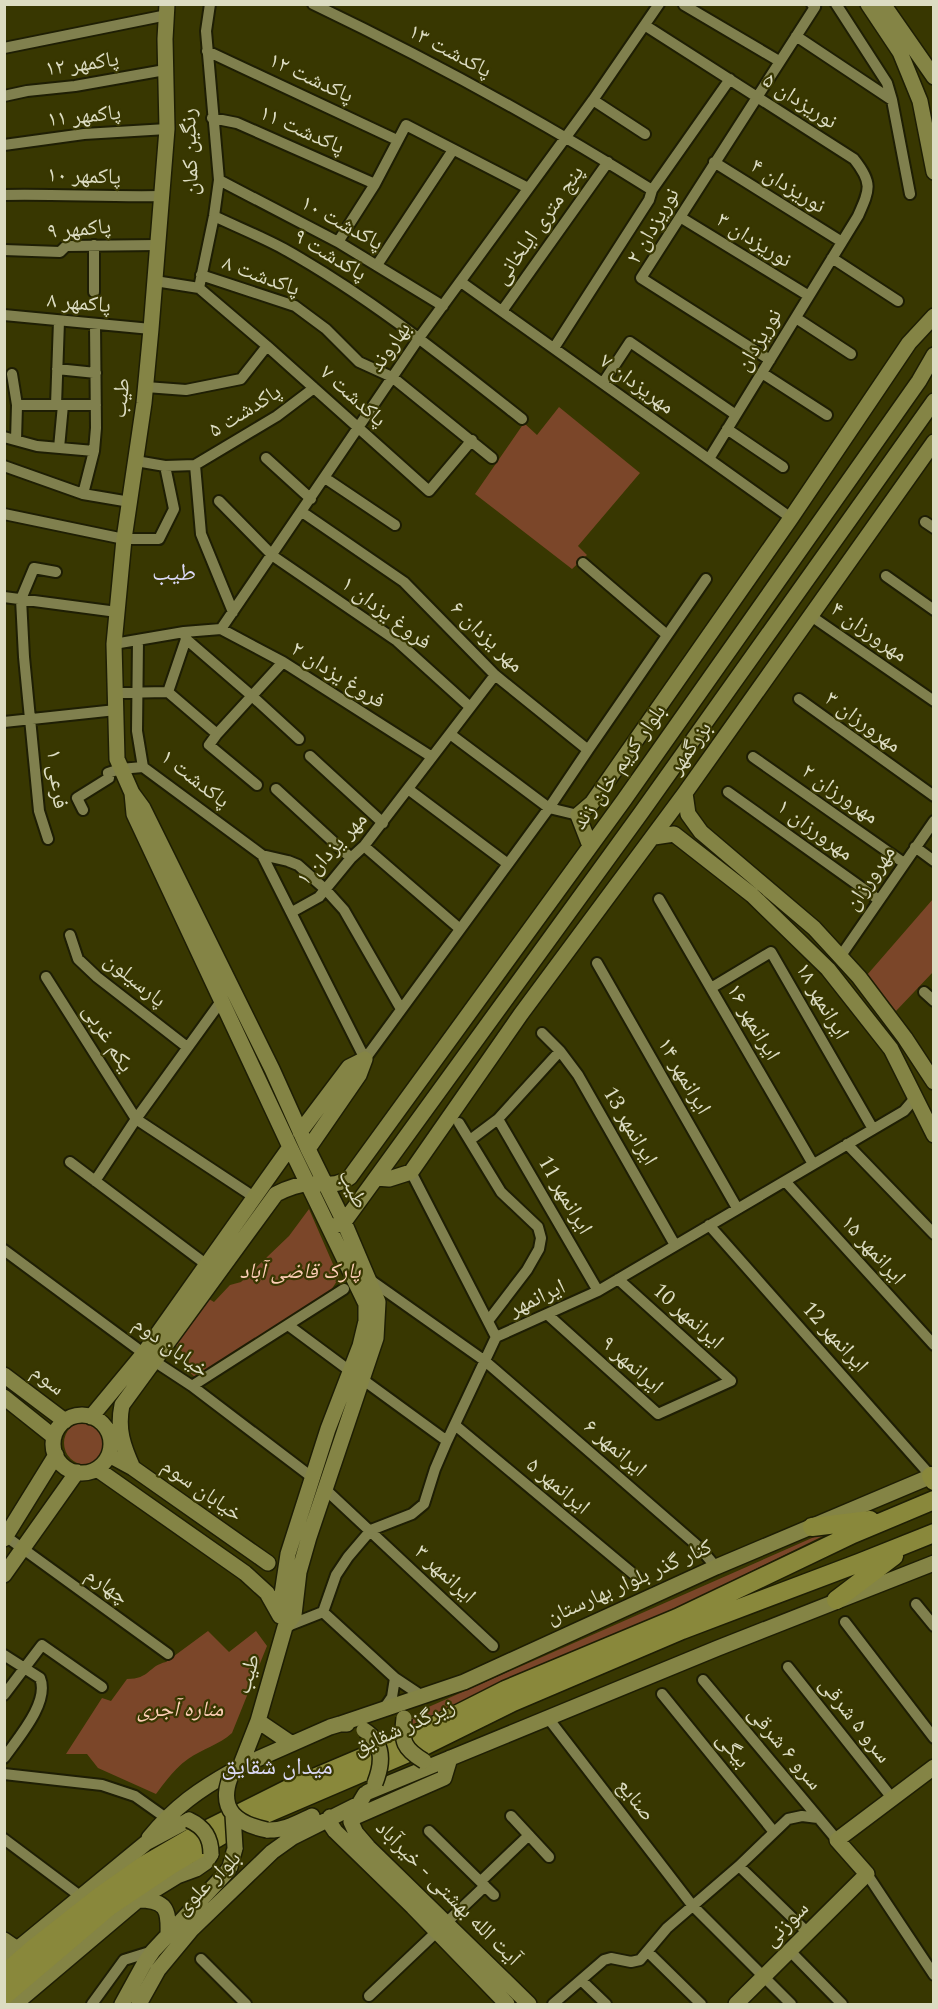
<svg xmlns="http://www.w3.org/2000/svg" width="938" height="2009" font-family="Spectral,'Noto Naskh Arabic',serif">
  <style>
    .green { fill: #7b4629 }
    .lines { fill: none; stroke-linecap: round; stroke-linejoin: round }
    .street-casing { stroke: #1e1e04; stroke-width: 14 }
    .secondary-casing { stroke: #1e1e04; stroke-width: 18 }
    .primary-casing { stroke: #1e1e04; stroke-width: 21 }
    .street { stroke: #80804e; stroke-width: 10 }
    .secondary { stroke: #848445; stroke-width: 15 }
    .primary { stroke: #89883b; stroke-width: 18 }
    .secondary-bridge-casing { stroke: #1e1e04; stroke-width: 18; stroke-linecap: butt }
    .secondary-bridge { stroke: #848445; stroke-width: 15 }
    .labels { text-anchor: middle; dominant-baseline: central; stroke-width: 4.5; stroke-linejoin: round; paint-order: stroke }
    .street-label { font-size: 22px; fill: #dcdcc2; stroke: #383701 }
    .park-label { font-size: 22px; font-style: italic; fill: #fdceb6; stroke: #383701 }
    .neighbourhood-label { font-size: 24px; fill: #dbd9f7; stroke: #383701 }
  </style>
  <rect width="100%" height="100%" fill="#383701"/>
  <!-- green -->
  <path class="green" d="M559,407L640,473L578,546L587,555L572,569L475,494L524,423L537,435Z
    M933,899V972L896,1011L867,975Z
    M309,1209L339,1278L329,1293L196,1378L188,1371L189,1358L174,1344L209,1299L214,1302L230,1285L241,1282L289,1236Z
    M64 1443a22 22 0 1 1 44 0a22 22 0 1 1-44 0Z
    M837,1527V1529L667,1613L411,1725L412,1717L424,1709Z
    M208,1631L229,1652L256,1631L267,1646L232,1733C219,1745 202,1749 188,1759C175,1768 165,1782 156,1794L98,1768L87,1754H66L102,1698L111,1701L127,1679C150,1679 148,1666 166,1662Z"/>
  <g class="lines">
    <!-- street casing -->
    <g class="street-casing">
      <path id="street" d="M313,4C430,60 542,121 652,190L730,79
        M836,4L887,83L892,100L910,194
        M684,5L779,61
        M646,26L854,159C873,183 870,189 858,216L709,459
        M796,36L892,100
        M4,48L167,15
        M207,51L397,140
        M4,96L27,91L75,86L165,70
        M593,100L645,134
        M212,118L237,123L375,184
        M4,145L84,134L167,129
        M714,162L842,242
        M219,180L338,242L443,306
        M4,195C57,194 109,197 162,196
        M214,216C237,227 262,237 284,249C370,297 446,359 522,419
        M680,217L809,296
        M338,242L375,184L406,125L528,188
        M94,245V292
        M4,250L60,252L66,246L158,245
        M832,258L898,301
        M377,265L453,150
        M201,275L295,306L326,329L359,362L392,377L492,458
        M155,281L199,288L214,216L219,180L206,31L210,4
        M461,282L791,518
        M199,288L267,346L429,491L472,440
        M502,311L608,162
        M4,315L151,329
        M796,318L851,354
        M554,348L649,200L652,190
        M770,360L641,278L815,7L812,4
        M57,369L96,373
        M762,373L827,415
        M12,374L17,405L16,440
        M603,383L630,342L736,415
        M146,387L186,390L241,379L267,346
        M17,405H96
        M56,405L59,321
        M727,429L783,467
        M4,437L37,446L94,451
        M59,448L63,405
        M266,458L311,499
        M136,461L165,466L195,465L277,416L314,388
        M195,465L201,534L233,612
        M4,466L83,494L130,502
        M325,478L395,525
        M83,494L94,451L96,428L95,324
        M219,501L273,556L397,641L470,707
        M4,514L124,539H159L174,509L165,466
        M925,522L934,528
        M583,563L667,635
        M886,576L934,610
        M4,597L117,612
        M811,616L934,701
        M221,629L283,662L432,757
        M186,639L252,696L299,739
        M138,640L137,731L143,767L262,855L288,861L298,865L326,890L344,910L401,1009
        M114,644L184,632L221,629L419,338L593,100L659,4
        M168,692L186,639L184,633
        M115,693L168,692L217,734L209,745L257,785
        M799,699L934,796
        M4,722L116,710
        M217,734L283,662
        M450,734L549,808L578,815
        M588,750L706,579
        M310,756L383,823
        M753,757L904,863
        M276,789L351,858
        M408,789L508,864
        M728,792L879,900
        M83,810L77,798L109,778L108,773L120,769L143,767
        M48,839L39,811L24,657L21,599L34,568L56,572
        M364,846L460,929
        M915,847L934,861
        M262,855L365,1059L549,808L588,750L495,675L404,582L302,512
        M659,899L813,1164
        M292,912L319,897L351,858L364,846L495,675
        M70,935L78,959L97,977L187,1047
        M840,957L934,821
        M597,963L737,1208
        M46,977L136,1119L254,1197
        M711,988L771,952L873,1129
        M924,992L934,1001
        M542,1033L560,1051L578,1075L675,1245
        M498,1119L598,1291
        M459,1123L501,1192L538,1227L541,1238L539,1249L527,1270L488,1321
        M470,1140L498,1119L560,1051
        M847,1144L934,1234
        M70,1162L211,1268
        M411,1172L496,1337
        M95,1181L136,1119L222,1000
        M785,1181L934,1345
        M709,1225L931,1476
        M4,1250L154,1361L192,1386L313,1478
        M369,1279L485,1361L699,1547L716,1567
        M547,1314L658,1414L731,1381L618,1279
        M288,1325L350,1371
        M362,1379L447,1441
        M192,1386L344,1289
        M455,1425L637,1577
        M325,1489L493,1646
        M4,1535L168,1654
        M916,1604L934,1626
        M323,1612L395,1678L422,1696
        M845,1622L934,1738
        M285,1627L323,1612L336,1575L348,1557L371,1530L412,1514L424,1504L435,1469L447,1441L496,1337L598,1291L904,1111L916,1097
        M4,1655L40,1678C50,1702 18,1738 4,1758
        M788,1667L892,1798
        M703,1680L837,1840
        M662,1694L774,1832
        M4,1695L42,1645L102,1687
        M383,1710L392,1697L395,1678
        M548,1718L692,1905L791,2004
        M4,1774L102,1785L135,1796L166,1818
        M511,1816L549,1857
        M429,1831L494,1895
        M4,1839L80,1896
        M739,1866L808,1933
        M867,1874L934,1975
        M481,1881L528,1836
        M790,1951L842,2004
        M648,1952L701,2004
        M201,1959L246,2004
        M581,1980L606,2004
        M369,1996L485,1886
        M92,2004L124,1960L153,1951
        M553,2004L604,1960L611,1958L631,1962L640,1960L667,1928L739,1866L788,1819L802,1816L818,1818"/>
    </g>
    <!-- secondary casing -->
    <g class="secondary-casing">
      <path id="secondary" d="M167,4L165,39L167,129L151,329L144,403L124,539L114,644L117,759L132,793L143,808L272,1069L308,1149L344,1222L378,1302L376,1338L309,1537L299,1572L294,1615L285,1627L258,1721L240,1767
        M868,4L900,52L920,101L934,172
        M883,4L934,77
        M132,793L134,814L290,1147L366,1304V1321L360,1346L328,1429L288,1554L279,1614
        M685,793L688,814L701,832L814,928L859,977L905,1038L934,1082
        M654,837L674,834L752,895L828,969L891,1049L934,1135
        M590,846L578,815L592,803L791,518L909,343L934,316
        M300,1132L349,1067L365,1059
        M308,1149L359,1075L365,1059
        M376,1178L389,1179L411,1172L521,1014L685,793L934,442
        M330,1228L344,1222L376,1178L641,813L934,401
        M4,1375L65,1421
        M4,1397L54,1437
        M53 1444a29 29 0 1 1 58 0a29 29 0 1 1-58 0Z
        M91,1417L144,1353L290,1147
        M109,1455L133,1468L268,1563
        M133,1468C123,1446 117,1429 122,1405L276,1194C286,1189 298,1184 309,1184C325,1183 336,1188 350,1177L624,800L919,381L934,355
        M97,1469L245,1573L267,1593L280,1616
        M4,1539L56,1455
        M4,1575L77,1472
        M258,1721L292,1744
        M340,1724L464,1682L716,1567L934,1475
        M450,1758L444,1778L355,1817L351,1822L356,1833L368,1847L529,2004
        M237,1768L330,1727L340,1724H347
        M368,1792L718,1648L934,1563
        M330,1817L331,1825L335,1831L413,1907L507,2004
        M267,1830C283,1831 297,1823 312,1816
        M149,1838C174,1807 200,1789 234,1770
        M138,1900C166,1900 169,1909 168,1934
        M4,1940L17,1949
        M4,1960L146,1843L189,1820
        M15,2004L138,1900L177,1876L196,1869L206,1862L211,1854
        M122,2004L144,1964L153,1951L225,1874L230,1867L235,1848
        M139,2004L158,1970L192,1929L272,1852L293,1837L359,1804L365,1794
        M736,2004L867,1874L837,1840L934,1767"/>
    </g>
    <!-- primary casing -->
    <g class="primary-casing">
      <path id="primary" d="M931,1476L934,1481
        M812,1527L870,1520
        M836,1600L894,1556
        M249,1821L422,1747L513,1702L682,1630L859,1563L934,1533
        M4,1974L34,1948L100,1896L144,1865L194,1836L288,1789L420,1733L505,1690L677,1618L853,1534L934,1500
        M4,1996L110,1906L171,1865L222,1835"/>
    </g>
    <!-- street -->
    <use href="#street" class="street"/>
    <!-- secondary -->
    <use href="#secondary" class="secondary"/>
    <!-- primary -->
    <use href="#primary" class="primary"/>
    <!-- secondary-bridge casing -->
    <g class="secondary-bridge-casing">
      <path id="secondary-bridge" d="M404,1718C401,1742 404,1749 424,1761
        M364,1730C384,1743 383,1763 375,1783
        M230,1778C218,1811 238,1824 267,1830
        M233,1815L235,1848
        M189,1820C204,1827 211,1837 211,1854"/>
    </g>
    <!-- secondary-bridge -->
    <use href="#secondary-bridge" class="secondary-bridge"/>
  </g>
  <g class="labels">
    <!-- street labels -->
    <g class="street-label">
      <text transform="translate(450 51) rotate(28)">پاکدشت ۱۳</text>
      <text transform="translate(82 64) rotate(-8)">پاکمهر ۱۲</text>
      <text transform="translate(311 78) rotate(25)">پاکدشت ۱۲</text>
      <text transform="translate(800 101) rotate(33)">نوریزدان ۵</text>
      <text transform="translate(84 116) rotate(-6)">پاکمهر ۱۱</text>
      <text transform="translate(302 130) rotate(24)">پاکدشت ۱۱</text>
      <text transform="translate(190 152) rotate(-92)">رنگین کمان</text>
      <text transform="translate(84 176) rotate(2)">پاکمهر ۱۰</text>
      <text transform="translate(788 186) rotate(32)">نوریزدان ۴</text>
      <text transform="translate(342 223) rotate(29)">پاکدشت ۱۰</text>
      <text transform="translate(539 225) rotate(-55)">پنج متری ایلخانی</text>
      <text transform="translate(653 226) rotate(-60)">نوریزدان ۲</text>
      <text transform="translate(79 229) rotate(-5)">پاکمهر ۹</text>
      <text transform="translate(754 240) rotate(32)">نوریزدان ۳</text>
      <text transform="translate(330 255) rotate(31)">پاکدشت ۹</text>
      <text transform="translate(261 276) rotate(20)">پاکدشت ۸</text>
      <text transform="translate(79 303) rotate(5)">پاکمهر ۸</text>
      <text transform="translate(759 340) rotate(-59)">نوریزدان</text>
      <text transform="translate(390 347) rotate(-55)">بهاروند</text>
      <text transform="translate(637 384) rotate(36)">مهریزدان ۷</text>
      <text transform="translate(353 396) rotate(42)">پاکدشت ۷</text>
      <text transform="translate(121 398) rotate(-84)">طیب</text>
      <text transform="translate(245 411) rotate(-32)">پاکدشت ۵</text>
      <text transform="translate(386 613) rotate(37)">فروغ یزدان ۱</text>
      <text transform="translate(869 632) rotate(35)">مهرورزان ۴</text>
      <text transform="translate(487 637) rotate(44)">مهر یزدان ۶</text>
      <text transform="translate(338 675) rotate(32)">فروغ یزدان ۲</text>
      <text transform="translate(863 722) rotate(36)">مهرورزان ۳</text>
      <text transform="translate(690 748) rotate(-55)">بزرگمهر</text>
      <text transform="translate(619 767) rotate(-55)">بلوار کریم خان زند</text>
      <text transform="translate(57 779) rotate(83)">فرعی ۱</text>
      <text transform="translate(195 779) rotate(38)">پاکدشت ۱</text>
      <text transform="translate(840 794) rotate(35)">مهرورزان ۲</text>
      <text transform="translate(815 830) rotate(36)">مهرورزان ۱</text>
      <text transform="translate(332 849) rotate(-47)">مهر یزدان ۱</text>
      <text transform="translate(870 878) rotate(-56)">مهرورزان</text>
      <text transform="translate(135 980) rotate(39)">پارسیلون</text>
      <text transform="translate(822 1001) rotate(60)">ایرانمهر ۱۸</text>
      <text transform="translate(753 1022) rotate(60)">ایرانمهر ۱۶</text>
      <text transform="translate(108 1038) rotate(58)">یکم غربی</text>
      <text transform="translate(684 1076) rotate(60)">ایرانمهر ۱۴</text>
      <text transform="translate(630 1126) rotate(60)">ایرانمهر 13</text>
      <text transform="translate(353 1189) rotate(64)">طیب</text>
      <text transform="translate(565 1195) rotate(60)">ایرانمهر 11</text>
      <text transform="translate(873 1250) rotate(48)">ایرانمهر ۱۵</text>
      <text transform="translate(537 1298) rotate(-25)">ایرانمهر</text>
      <text transform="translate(688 1316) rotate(42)">ایرانمهر 10</text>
      <text transform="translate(835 1337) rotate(48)">ایرانمهر 12</text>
      <text transform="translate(171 1347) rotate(36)">خیابان دوم</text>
      <text transform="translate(632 1365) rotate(42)">ایرانمهر ۹</text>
      <text transform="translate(48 1380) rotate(38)">سوم</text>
      <text transform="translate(615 1448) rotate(41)">ایرانمهر ۶</text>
      <text transform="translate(558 1486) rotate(40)">ایرانمهر ۵</text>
      <text transform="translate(202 1490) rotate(35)">خیابان سوم</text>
      <text transform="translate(445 1574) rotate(43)">ایرانمهر ۳</text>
      <text transform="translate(629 1582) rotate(-24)">کنار گذر بلوار بهارستان</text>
      <text transform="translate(107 1586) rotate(36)">چهارم</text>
      <text transform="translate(248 1674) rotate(-74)">طیب</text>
      <text transform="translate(855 1720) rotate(52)">سرو ۵ شرقی</text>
      <text transform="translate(404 1727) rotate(-24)">زیرگذر شقایق</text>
      <text transform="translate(785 1748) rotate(50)">سرو ۶ شرقی</text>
      <text transform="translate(733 1750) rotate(51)">بیگی</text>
      <text transform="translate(636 1800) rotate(52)">صنایع</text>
      <text transform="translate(208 1883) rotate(-44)">بلوار علوی</text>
      <text transform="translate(448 1893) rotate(45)">آیت الله بهشتی - خیرآباد</text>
      <text transform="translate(786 1924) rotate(-45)">سوزنی</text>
    </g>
    <!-- park labels -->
    <g class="park-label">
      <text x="300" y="1271">پارک قاضی آباد</text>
      <text x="180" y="1709">مناره آجری</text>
    </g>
    <!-- neighbourhood labels -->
    <g class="neighbourhood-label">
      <text x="174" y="573">طیب</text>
      <text x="277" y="1767">میدان شقایق</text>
    </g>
  </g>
  <!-- border -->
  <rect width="938" height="2009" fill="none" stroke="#dcdcc2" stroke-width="12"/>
</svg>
